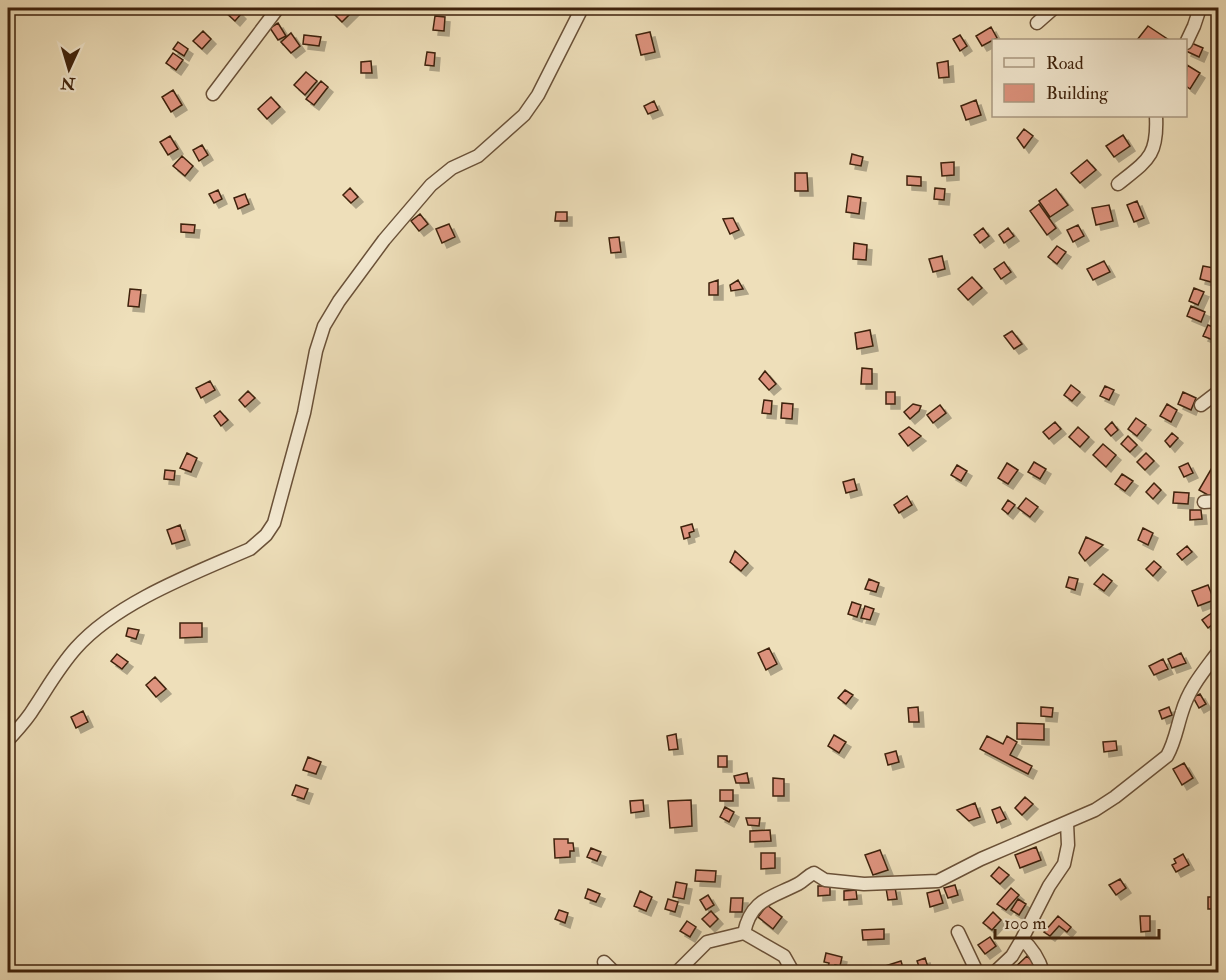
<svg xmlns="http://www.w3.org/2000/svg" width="1226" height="980" font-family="'IM FELL Double Pica',serif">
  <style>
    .building { fill: #de937e; stroke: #3e220c; stroke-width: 1.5; filter: url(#shadow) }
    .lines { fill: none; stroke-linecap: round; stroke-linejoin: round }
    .minor-casing { stroke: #6a5138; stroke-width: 15 }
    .minor { stroke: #f4ead2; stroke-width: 12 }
  </style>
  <defs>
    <filter id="shadow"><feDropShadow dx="5" dy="5" stdDeviation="0" flood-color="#0004"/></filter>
  </defs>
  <rect width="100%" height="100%" fill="#eedfba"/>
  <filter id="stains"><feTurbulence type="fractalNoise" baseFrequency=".00333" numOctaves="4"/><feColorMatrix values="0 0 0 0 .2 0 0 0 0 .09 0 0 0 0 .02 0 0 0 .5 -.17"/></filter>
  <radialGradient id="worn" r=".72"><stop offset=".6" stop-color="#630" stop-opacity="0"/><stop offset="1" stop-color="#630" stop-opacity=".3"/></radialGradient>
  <!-- building -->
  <path class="building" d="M221,8H235L241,14L235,21Z
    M342,8H351L354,10L342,22L335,15Z
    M435,16L445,17L444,31L433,30Z
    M278,23L286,36L278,40L270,28Z
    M1148,26L1169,40H1137Z
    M991,27L997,38L982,46L976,36Z
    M203,31L211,39L202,49L193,41Z
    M650,32L655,52L641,55L636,35Z
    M291,33L300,46L291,53L281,42Z
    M304,35L321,37L319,46L303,44Z
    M960,35L967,46L960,51L953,39Z
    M178,42L188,49L184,56L173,49Z
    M1189,42L1203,48L1199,57L1186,51Z
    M427,52L435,53L434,66L425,65Z
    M173,53L183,60L176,70L166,63Z
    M371,61L372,73H361V62Z
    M948,61L949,77L939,78L937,63Z
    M1187,65L1200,73L1190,89L1186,86Z
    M306,72L317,81L305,95L294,85Z
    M321,81L328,87L314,105L306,99Z
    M173,90L182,105L171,112L162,97Z
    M271,97L280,107L267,119L258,109Z
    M976,100L981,115L966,120L961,106Z
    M654,101L658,110L648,114L644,106Z
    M1024,129L1033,136L1024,148L1017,138Z
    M1123,135L1130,146L1114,157L1106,146Z
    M170,136L178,149L168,155L160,142Z
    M202,145L208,155L199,161L193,150Z
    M852,154L863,157L861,166L850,164Z
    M182,156L193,166L185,176L173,166Z
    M1087,160L1096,170L1080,183L1071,173Z
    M954,162V175L942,176L941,163Z
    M795,173H807L808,191H795Z
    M907,176L921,177V186L907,185Z
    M350,188L358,197L351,203L343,195Z
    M935,188L945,189L944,200L934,199Z
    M1056,189L1068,205L1050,217L1039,201Z
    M218,190L222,199L214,203L209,194Z
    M245,194L249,204L238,209L234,198Z
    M848,196L861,198L859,214L846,212Z
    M1137,201L1144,218L1134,222L1127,205Z
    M1039,204L1056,228L1047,235L1030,211Z
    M1109,205L1113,221L1096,225L1092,208Z
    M556,212H567V221H555Z
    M420,214L428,224L419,231L411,221Z
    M733,218L739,230L730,234L723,219Z
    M181,224L195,225L194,233L181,232Z
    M449,224L455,237L442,243L436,229Z
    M1078,225L1084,236L1073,242L1067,230Z
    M983,228L989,236L980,243L974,235Z
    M1008,228L1014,236L1004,243L999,235Z
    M619,237L621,252L611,253L609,238Z
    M854,243L867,245L866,260L853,259Z
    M1057,246L1066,252L1057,264L1048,257Z
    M942,256L945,269L933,272L929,259Z
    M1104,261L1110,272L1093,280L1087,269Z
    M1004,262L1011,272L1001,279L994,269Z
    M1203,266L1214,268L1211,282L1200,279Z
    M972,277L982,288L968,300L958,289Z
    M718,280V295H709V283Z
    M738,280L743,289L731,291L730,285Z
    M1194,288L1204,292L1198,305L1189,301Z
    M130,289L141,290L139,307L128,306Z
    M1191,306L1205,312L1201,322L1187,316Z
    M1208,325L1218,329L1213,340L1203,336Z
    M870,330L873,346L857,349L855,333Z
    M1012,331L1022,344L1014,349L1004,336Z
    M862,368L872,369V384H861Z
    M765,371L776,384L769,390L759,379Z
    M210,381L215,390L201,398L196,388Z
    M1071,385L1080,392L1072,401L1064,395Z
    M1105,386L1114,390L1109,400L1100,396Z
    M248,391L255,398L245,407L239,400Z
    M886,392H895V404H886Z
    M1183,392L1196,398L1191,410L1178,404Z
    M764,400L772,401L771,414L762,413Z
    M782,403L793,404L792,419L781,418Z
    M913,404L921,406L919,411L910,419L904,412Z
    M1167,404L1177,410L1171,422L1160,416Z
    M940,405L946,413L933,423L927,415Z
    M220,411L228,420L221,426L214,416Z
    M1136,418L1146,425L1137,436L1128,429Z
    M1055,422L1061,429L1049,439L1043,432Z
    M1112,422L1118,430L1111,436L1105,429Z
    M909,427L921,436L908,446L899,434Z
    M1078,427L1089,437L1080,447L1069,437Z
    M1172,433L1178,438L1170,447L1165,441Z
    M1128,436L1137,445L1130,452L1121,444Z
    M1103,444L1116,455L1106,467L1093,455Z
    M187,453L197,458L191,472L180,468Z
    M1146,453L1154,461L1145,470L1137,462Z
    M1034,462L1046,469L1040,479L1028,472Z
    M1007,463L1018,470L1008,484L998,478Z
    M1188,463L1193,473L1184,477L1179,467Z
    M957,465L967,471L961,481L951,475Z
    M1213,466L1218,470V493L1215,499L1199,490Z
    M165,470L175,471L174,480L164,479Z
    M1122,474L1133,481L1125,491L1115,484Z
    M854,479L857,490L846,493L843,482Z
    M1154,483L1161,490L1153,499L1146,492Z
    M1174,492L1189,493L1188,504L1173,503Z
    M907,496L912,505L899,513L894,505Z
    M1026,498L1038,507L1030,517L1018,508Z
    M1008,500L1015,505L1008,514L1002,509Z
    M1190,510H1201L1202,519L1190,520Z
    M692,524L694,531L689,533L690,537L684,539L681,527Z
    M180,525L185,540L172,544L167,530Z
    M1143,528L1153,533L1148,545L1138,540Z
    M1086,537L1103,545L1085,561L1079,553Z
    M1187,546L1192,552L1182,560L1177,554Z
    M735,551L748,563L741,571L730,562Z
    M1154,561L1161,567L1153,576L1146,569Z
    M1103,574L1112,581L1104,591L1094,584Z
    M1069,577L1078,579L1075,590L1066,587Z
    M869,579L879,583L876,592L865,589Z
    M1208,585L1214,600L1198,606L1192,591Z
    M852,602L861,605L857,617L848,614Z
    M865,606L874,609L870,620L861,618Z
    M1213,612L1218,620L1208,628L1202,620Z
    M180,623H202V637L180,638Z
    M128,628L139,630L136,639L126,636Z
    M769,648L777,664L766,670L758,653Z
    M1181,653L1186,663L1172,668L1168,659Z
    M117,654L128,662L122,669L111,661Z
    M1163,659L1168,669L1154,675L1149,666Z
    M155,677L166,689L156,697L146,685Z
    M845,690L853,695L846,704L838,698Z
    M1200,694L1206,704L1199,708L1193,697Z
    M918,707L919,722H909L908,708Z
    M1041,707L1053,708L1052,717L1041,716Z
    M1169,707L1172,715L1162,719L1159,711Z
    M83,711L88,722L76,728L71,717Z
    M1017,723L1044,724V740L1017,739Z
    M676,734L678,749L669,750L667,736Z
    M834,735L846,742L839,753L828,746Z
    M987,736L1003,744L1007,736L1017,742L1010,755L1032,766L1028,774L980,749Z
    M1116,741L1117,750L1104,752L1103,742Z
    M896,751L899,762L888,765L885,754Z
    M718,756H727V767H718Z
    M308,757L321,762L316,774L303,770Z
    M1184,763L1193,778L1182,785L1173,769Z
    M747,773L749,783H736L734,776Z
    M773,778L784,779V796H773Z
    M296,785L308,789L304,799L292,795Z
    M720,790H733V801H720Z
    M1025,797L1033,804L1022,815L1015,808Z
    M643,800L644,811L631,813L630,801Z
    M691,800L692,826L670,828L668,801Z
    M975,803L980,817L969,821L957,810Z
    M725,807L734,812L729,822L720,817Z
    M1000,807L1006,819L997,823L992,810Z
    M746,818H760L759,826L748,825Z
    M770,830L771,841L750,842V831Z
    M554,839H568V843H573L574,851H570V857L555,858Z
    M1036,847L1041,860L1020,868L1015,855Z
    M591,848L601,852L597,861L587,857Z
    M880,850L888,870L873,875L865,855Z
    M761,853H775V868L761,869Z
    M1183,854L1189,865L1176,872L1172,865L1176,863L1174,859Z
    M999,867L1009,875L1000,884L991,876Z
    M696,870L716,871L715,882L695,881Z
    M1120,879L1126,888L1116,895L1109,885Z
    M676,882L687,884L684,899L673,897Z
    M955,885L958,895L948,898L944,888Z
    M818,886H830V895L818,896Z
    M895,887L897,899L888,900L886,888Z
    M1011,888L1019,895L1006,910L997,904Z
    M588,889L600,894L596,902L585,898Z
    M856,890L857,899L844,900V891Z
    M939,890L943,903L930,907L927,893Z
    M640,891L652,897L646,911L634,906Z
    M708,895L714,905L706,910L700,900Z
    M1208,897H1218V909H1208Z
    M731,898H743L742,912H730Z
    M668,899L678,902L675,912L665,909Z
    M1018,899L1026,904L1019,915L1011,910Z
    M767,905L782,917L773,929L758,917Z
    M559,910L568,913L565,923L555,919Z
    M711,911L718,919L710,927L702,919Z
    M993,912L1001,920L992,930L983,923Z
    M1058,916L1071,927L1067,932L1059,926L1050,936L1044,932Z
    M1140,916H1150V931L1141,932Z
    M687,921L696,927L690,937L680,931Z
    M884,929V939L863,940L862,930Z
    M990,937L996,946L985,954L978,945Z
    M826,953L842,957L840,966L835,965L834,969L828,967L829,963L824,962Z
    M1027,956L1036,965L1029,972H1010Z
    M925,958L929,970L921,972L917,961Z
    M901,961L904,971L884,972L882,967Z"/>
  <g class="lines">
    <!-- minor casing -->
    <g class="minor-casing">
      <path id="minor" d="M1037,23L1054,8
        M1186,43L1194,26L1200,8
        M213,94L278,8
        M1118,184C1148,160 1158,156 1156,116
        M1201,405L1218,392
        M1204,502L1218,501
        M8,740C17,730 27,720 34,708C48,687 59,667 76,648C117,602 195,573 250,549L266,535L274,523L304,413L316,351L324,326L339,301L384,240L431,185L452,168L478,156L524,115L538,95L582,8
        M958,932L977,972
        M744,933L784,956L793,972
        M1022,939L1049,886L1064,864L1068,845L1067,823
        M604,962L614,972
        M677,972L707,942L744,933C751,899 771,898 798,884C804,881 807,876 814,873L825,880L864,884L938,881L981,859L1095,810L1115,797L1167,756C1175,742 1177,727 1182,712C1189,688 1204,671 1218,652
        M995,972L1012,956L1022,939C1032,948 1039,959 1043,972"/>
    </g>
    <!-- minor -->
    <use href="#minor" class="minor"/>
  </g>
  <!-- margin -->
  <rect width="1226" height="980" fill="none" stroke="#eedfba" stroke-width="30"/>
  <rect x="9" y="9" width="1208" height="962" fill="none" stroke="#3e220c" stroke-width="3"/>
  <rect x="15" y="15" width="1196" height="950" fill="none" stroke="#3e220c" stroke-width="1.5"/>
  <!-- legend -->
  <rect x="992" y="39" width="195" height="78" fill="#f4ead2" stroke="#ab9a83" stroke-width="1.5"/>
  <rect x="1004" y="58" width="30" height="9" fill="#f4ead2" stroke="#ab9a83" stroke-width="1.5"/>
  <text x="1046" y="69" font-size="18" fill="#3e220c">Road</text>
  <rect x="1004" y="84" width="30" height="18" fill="#de937e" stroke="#ab9a83" stroke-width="1.5"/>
  <text x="1046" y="99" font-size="18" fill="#3e220c">Building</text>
  <!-- north arrow -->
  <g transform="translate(69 69) rotate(184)" stroke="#f4ead2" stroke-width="4.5" paint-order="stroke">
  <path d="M0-4.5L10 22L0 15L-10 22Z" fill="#3e220c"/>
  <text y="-9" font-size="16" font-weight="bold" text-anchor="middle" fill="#3e220c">N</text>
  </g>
  <!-- scale -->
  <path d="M995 929v9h164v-9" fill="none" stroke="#3e220c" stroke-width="3"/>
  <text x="1004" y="929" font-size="18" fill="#3e220c" stroke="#f4ead2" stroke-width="4.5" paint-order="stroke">100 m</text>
  <rect width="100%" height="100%" filter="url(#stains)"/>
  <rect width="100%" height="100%" fill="url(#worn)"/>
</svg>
